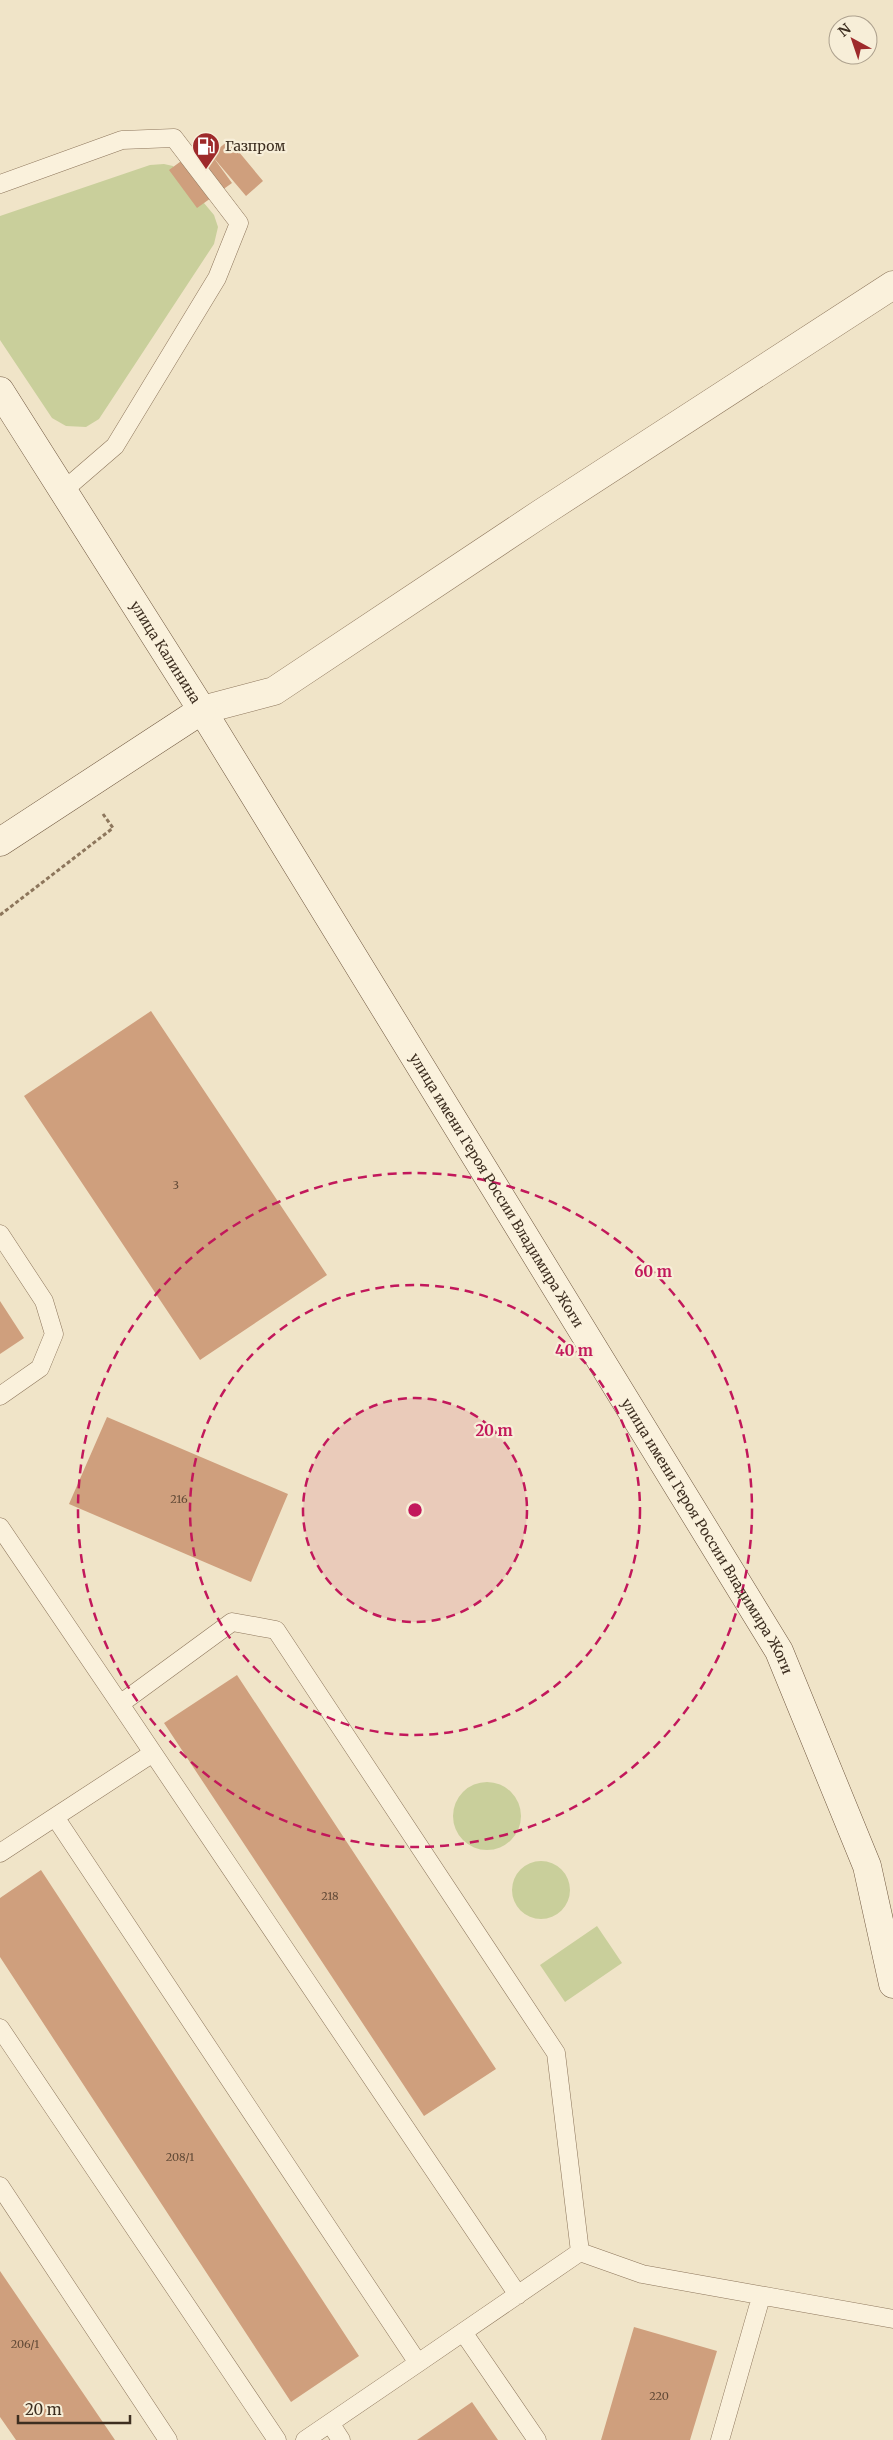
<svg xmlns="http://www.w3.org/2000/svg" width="893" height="2440" font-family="Merriweather,serif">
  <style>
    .green { fill: #c9cf9b }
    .building { fill: #cf9f7d }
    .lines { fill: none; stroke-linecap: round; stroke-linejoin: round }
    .service-casing { stroke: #8d765c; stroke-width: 19 }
    .minor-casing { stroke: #8d765c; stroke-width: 29 }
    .secondary-casing { stroke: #6f573f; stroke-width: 29 }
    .path { stroke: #8d765c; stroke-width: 3; stroke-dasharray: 4 2.5; stroke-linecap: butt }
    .service { stroke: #faf1dc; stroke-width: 18 }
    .minor { stroke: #faf1dc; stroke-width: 28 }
    .secondary { stroke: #faf1dc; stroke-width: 28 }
    .ring { fill: none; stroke: #c2185b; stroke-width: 2.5; stroke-dasharray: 9 6 }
    .labels { text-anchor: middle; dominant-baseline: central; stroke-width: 4.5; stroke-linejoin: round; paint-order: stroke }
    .number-label { font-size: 11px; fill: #624a37 }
    .poi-label { font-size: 14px; fill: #3d2e20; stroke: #f7eed8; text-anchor: start }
    .street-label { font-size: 14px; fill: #3d2e20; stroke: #f7eed8 }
    .centre { fill: #c2185b; stroke: #f7eed8; stroke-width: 2.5 }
    .ring-label { font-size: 15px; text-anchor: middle; font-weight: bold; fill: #c2185b; stroke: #f7eed8; stroke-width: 4.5; stroke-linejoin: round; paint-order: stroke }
  </style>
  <rect width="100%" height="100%" fill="#f0e4c8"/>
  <!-- green -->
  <path class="green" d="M164,164L173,166L214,215L218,227L214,244L99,419L86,427L66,426L52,418L0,340V216L150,165Z
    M453 1816a34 34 0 1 1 68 0a34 34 0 1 1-68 0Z
    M512 1890a29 29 0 1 1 58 0a29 29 0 1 1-58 0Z
    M597,1926L622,1963L565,2002L540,1965Z"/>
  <!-- building -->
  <path class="building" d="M229,140L263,181L246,196L213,157L232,183L197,208L169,170L203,145L211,155Z
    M151,1011L327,1275L200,1360L24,1096Z
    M0,1301L24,1338L0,1354Z
    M107,1417L288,1494L251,1582L69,1504Z
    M237,1675L496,2069L424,2116L164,1723Z
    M41,1870L359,2356L291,2402L0,1957V1898Z
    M0,2271L115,2440H16L0,2417Z
    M634,2327L717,2351L690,2440H601Z
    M472,2402L498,2440H417Z"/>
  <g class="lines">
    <!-- service casing -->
    <g class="service-casing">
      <path id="service" d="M0,184L122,140L174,138L239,223L217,278L115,446L64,490
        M0,1234L44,1301L54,1334L40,1368L0,1396
        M0,1527L120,1704
        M153,1753L55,1817L418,2363L580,2252
        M0,1853L55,1817
        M0,2028L277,2440
        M0,2186L168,2440
        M518,2295L120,1704L232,1622L276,1630L556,2053L580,2252L642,2274L893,2319
        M463,2332L537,2440
        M330,2423L341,2440
        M305,2440L418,2363
        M720,2440L761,2297"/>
    </g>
    <!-- minor casing -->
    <g class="minor-casing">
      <path id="minor" d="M202,710L274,691L540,514L893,285"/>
    </g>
    <!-- secondary casing -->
    <g class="secondary-casing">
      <g id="secondary">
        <path id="s1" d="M0,391L202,710L779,1651L867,1866L893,1984"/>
        <path d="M0,842L202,710"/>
      </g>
    </g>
    <!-- path -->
    <path class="path" d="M0,915L113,828L103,814"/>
    <!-- service -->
    <use href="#service" class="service"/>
    <!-- minor -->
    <use href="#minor" class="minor"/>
    <!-- secondary -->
    <use href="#secondary" class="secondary"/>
  </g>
  <!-- distance rings -->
  <circle cx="415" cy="1510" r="112" fill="#c2185b" fill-opacity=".12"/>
  <g class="ring">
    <circle cx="415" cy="1510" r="112"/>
    <circle cx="415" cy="1510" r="225"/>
    <circle cx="415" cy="1510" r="337"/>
  </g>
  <!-- icons -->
  <defs>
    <g id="fuel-pin" transform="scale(1.4375)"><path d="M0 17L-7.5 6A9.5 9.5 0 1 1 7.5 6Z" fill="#9e2a2b" stroke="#f7eed8"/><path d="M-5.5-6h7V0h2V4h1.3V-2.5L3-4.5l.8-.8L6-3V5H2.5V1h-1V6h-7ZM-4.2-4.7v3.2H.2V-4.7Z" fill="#fff"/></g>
  </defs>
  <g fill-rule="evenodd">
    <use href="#fuel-pin" x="206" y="146"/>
  </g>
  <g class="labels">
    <!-- number labels -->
    <g class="number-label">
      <text x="176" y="1185">3</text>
      <text x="179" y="1499">216</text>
      <text x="330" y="1896">218</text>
      <text x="180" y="2157">208/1</text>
      <text x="25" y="2344">206/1</text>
      <text x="659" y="2396">220</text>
    </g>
    <!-- poi labels -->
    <g class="poi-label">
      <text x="225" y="146">Газпром</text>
    </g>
    <!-- street labels -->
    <g class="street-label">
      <text stroke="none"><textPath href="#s1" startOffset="309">улица Калинина</textPath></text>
      <text stroke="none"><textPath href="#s1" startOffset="941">улица имени Героя России Владимира Жоги</textPath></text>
      <text stroke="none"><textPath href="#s1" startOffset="1346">улица имени Героя России Владимира Жоги</textPath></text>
    </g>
  </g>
  <circle cx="415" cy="1510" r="8" class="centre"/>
  <g class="ring-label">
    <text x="653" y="1277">60 m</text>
    <text x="574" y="1356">40 m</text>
    <text x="494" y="1436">20 m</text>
  </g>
  <!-- north arrow -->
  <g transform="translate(853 40) rotate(320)"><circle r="24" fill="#f7eed8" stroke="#ada18e"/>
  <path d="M0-4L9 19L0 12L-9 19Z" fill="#9e2a2b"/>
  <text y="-8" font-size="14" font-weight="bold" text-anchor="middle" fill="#3d2e20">N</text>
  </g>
  <!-- scale -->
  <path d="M18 2415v8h112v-8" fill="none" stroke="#3d2e20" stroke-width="2.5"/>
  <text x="25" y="2415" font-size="15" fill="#3d2e20" stroke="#f7eed8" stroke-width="4" paint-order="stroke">20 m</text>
</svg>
